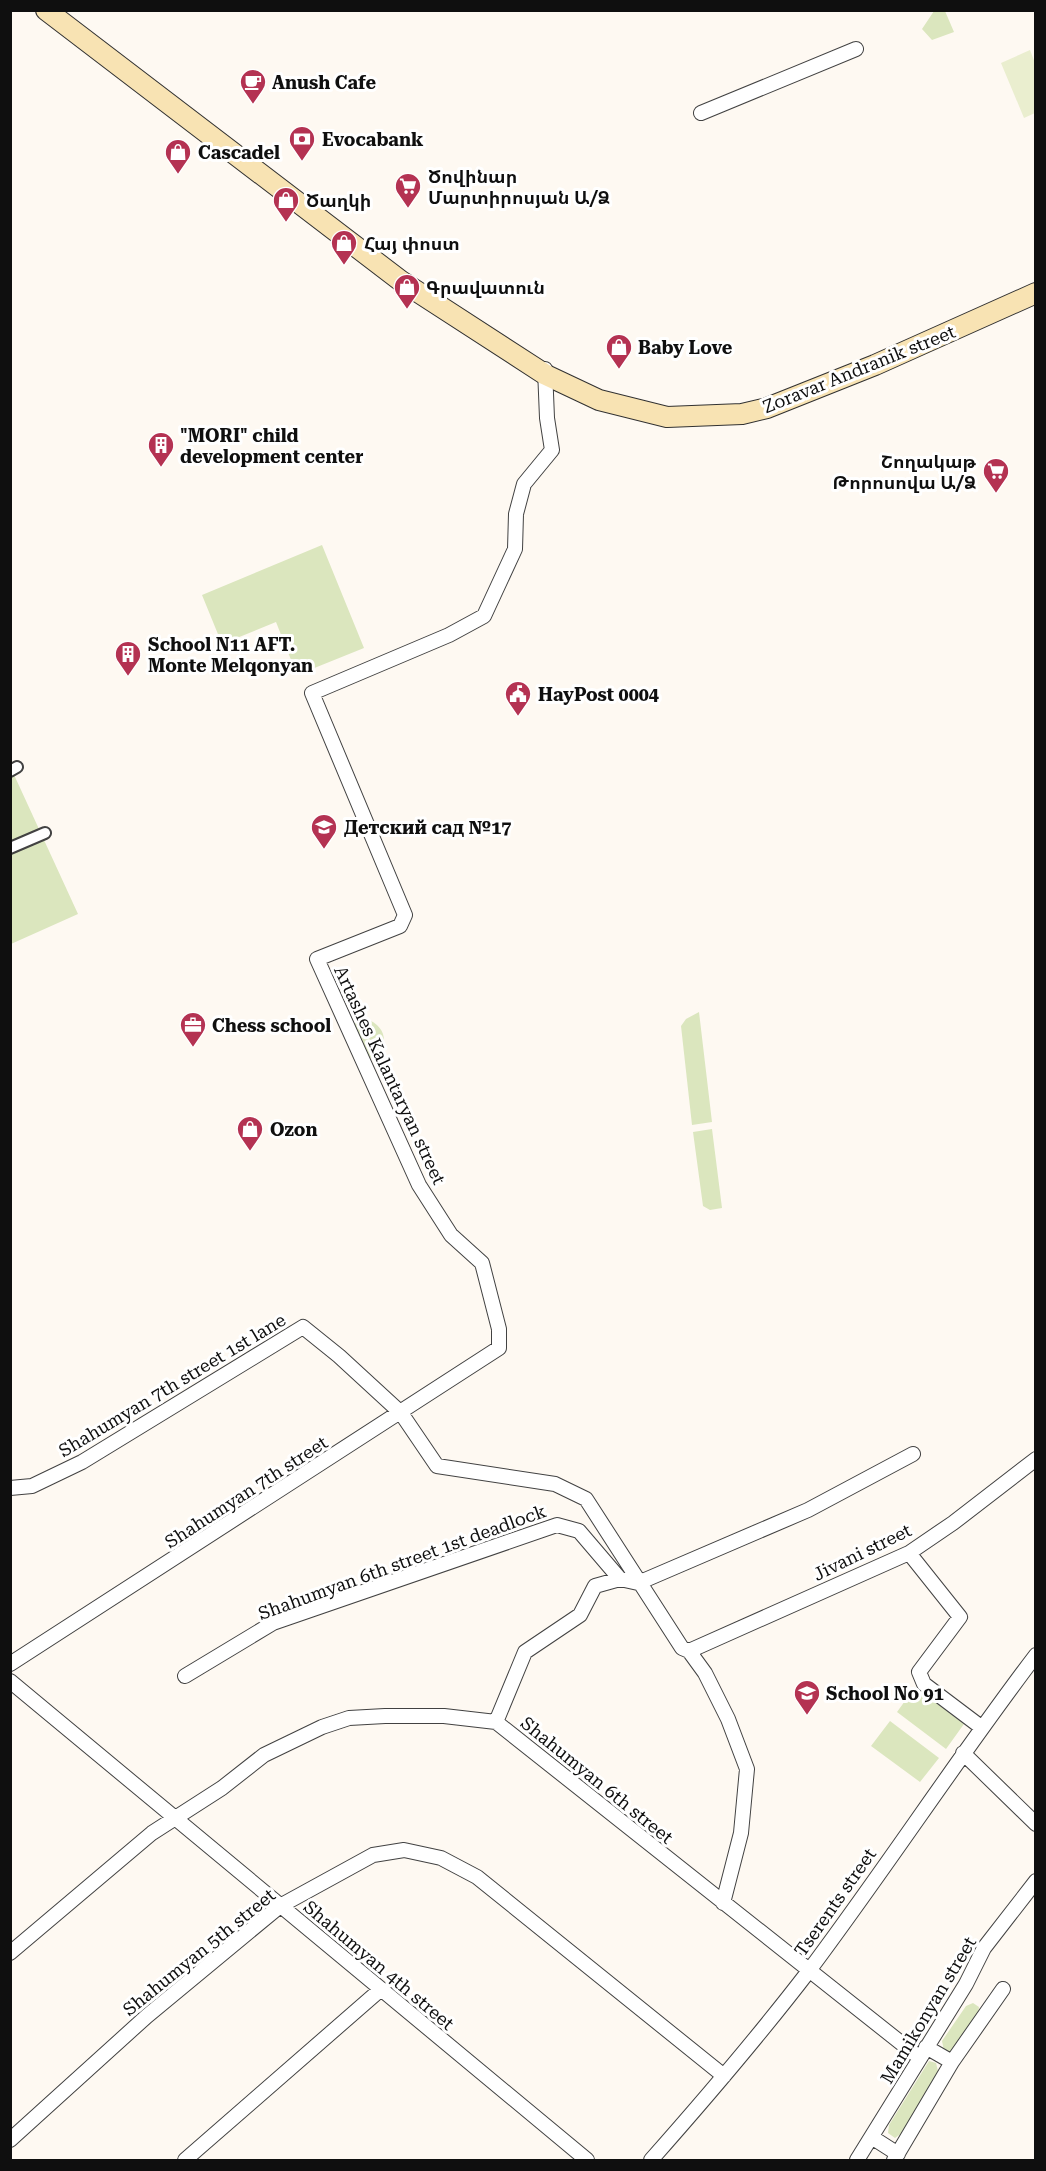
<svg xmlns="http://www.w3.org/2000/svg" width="1046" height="2171" font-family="'Roboto Serif','Noto Sans Armenian',serif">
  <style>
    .green { fill: #dbe6be }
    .pitch { fill: #eaeecf }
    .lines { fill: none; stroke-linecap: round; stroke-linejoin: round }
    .pedestrian-casing { stroke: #424242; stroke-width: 14 }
    .minor-casing { stroke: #424242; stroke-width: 16 }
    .secondary-casing { stroke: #313131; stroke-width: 22 }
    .pedestrian { stroke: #fff; stroke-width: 10 }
    .minor { stroke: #fff; stroke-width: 14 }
    .secondary { stroke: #f8e3b3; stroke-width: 20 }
    .labels { text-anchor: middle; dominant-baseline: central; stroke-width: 6; stroke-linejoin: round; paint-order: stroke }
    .poi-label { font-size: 18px; font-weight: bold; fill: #0f0f0f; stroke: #fff; text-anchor: start }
    .street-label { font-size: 18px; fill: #0f0f0f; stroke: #fff }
  </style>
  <rect width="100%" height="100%" fill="#fef9f2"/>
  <!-- green -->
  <path class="green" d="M934,11H945L954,32L932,40L922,29Z
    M322,545L364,648L297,675L276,622L222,644L202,595Z
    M10,766L78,914L11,944H10Z
    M699,1012L712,1122L692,1125L681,1026L686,1019Z
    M366,1018C383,1027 387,1034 382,1054L372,1058L362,1056L351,1030L356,1022Z
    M712,1129L722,1208L710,1210L703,1206L693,1132Z
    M915,1687L964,1724L946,1749L897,1712Z
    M890,1721L939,1758L920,1782L871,1746Z
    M973,2003L979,2007L978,2015L952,2051H944L942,2041L966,2006Z
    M929,2061L936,2063L938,2071L902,2133L895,2138L888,2133L889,2125Z"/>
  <!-- pitch -->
  <path class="pitch" d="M1030,50L1035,63V113L1024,118L1001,63Z"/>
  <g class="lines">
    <!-- pedestrian casing -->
    <g class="pedestrian-casing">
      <path id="pedestrian" d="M10,771L17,767
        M10,848L45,833"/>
    </g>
    <!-- minor casing -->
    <g class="minor-casing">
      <path id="minor" d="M701,113L856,49
        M10,1488L32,1486L82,1462L303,1327L339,1356L401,1413L437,1466L555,1484L586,1499L682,1648L689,1651L705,1673L728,1719L747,1769L741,1833L723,1903
        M909,1553L960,1617L919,1672L924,1684L981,1727
        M689,1651L909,1553L953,1523L1036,1459
        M10,1664L499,1348V1329L482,1263L451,1235L419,1185L317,959L400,926L405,915L312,693L449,635L484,616L515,549L516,514L524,484L552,450L547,418L545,369
        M185,1676L273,1623L557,1525L579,1531L620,1579
        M10,1681L587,2160
        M496,1722L525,1652L580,1615L595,1586L620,1579L638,1583L808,1510L913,1454
        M963,1753L1036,1824
        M10,1953L152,1833L222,1788L264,1755L322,1727L349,1718L385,1716H444L496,1722L920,2058
        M926,2047L952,2062
        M873,2138L898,2154
        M10,2140L147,2016L280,1906L373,1855L404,1850L441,1858L477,1877L724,2076
        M185,2160L380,1990
        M651,2160C705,2099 758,2037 808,1972C886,1868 957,1759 1036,1655
        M857,2160L966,1984L984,1948L1036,1881
        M894,2160L952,2062L1003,1989"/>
    </g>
    <!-- secondary casing -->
    <g class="secondary-casing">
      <path id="secondary" d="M46,10L401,281L546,375L599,400L667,417L742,414L767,408L875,365L1036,293"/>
    </g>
    <!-- pedestrian -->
    <use href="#pedestrian" class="pedestrian"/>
    <!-- minor -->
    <use href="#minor" class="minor"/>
    <!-- secondary -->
    <use href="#secondary" class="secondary"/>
  </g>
  <!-- icons -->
  <defs>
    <g id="cafe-pin" transform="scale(1.35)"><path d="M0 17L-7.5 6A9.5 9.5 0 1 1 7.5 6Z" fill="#b43252" stroke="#fff"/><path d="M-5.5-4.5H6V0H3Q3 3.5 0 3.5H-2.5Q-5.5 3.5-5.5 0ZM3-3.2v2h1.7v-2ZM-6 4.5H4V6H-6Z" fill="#fff"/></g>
    <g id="bank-pin" transform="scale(1.35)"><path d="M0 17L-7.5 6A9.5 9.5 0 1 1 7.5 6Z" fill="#b43252" stroke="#fff"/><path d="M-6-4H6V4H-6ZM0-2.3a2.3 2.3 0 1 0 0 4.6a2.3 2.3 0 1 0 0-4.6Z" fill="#fff"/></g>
    <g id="shop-pin" transform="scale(1.35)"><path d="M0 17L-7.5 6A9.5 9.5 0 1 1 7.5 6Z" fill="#b43252" stroke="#fff"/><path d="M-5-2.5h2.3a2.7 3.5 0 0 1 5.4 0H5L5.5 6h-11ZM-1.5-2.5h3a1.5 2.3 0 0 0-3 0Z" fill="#fff"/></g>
    <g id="supermarket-pin" transform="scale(1.35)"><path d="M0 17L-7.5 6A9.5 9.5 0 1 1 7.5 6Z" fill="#b43252" stroke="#fff"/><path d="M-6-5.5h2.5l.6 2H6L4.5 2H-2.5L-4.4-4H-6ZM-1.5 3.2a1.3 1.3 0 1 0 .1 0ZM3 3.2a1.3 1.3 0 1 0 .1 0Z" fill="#fff"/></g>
    <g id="building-pin" transform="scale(1.35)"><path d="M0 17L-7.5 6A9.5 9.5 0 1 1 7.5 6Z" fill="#b43252" stroke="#fff"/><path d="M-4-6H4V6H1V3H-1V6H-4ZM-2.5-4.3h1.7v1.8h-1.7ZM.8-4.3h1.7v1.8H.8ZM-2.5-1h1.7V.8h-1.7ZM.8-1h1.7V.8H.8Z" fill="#fff"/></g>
    <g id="civic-pin" transform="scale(1.35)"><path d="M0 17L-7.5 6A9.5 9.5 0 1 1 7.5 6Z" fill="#b43252" stroke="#fff"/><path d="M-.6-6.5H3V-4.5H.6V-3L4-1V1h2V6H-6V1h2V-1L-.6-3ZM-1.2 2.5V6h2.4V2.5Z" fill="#fff"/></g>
    <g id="school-pin" transform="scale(1.35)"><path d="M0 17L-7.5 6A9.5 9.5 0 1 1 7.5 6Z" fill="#b43252" stroke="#fff"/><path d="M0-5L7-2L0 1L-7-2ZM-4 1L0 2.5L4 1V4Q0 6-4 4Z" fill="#fff"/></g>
    <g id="office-pin" transform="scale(1.35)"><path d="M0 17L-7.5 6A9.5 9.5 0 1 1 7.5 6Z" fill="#b43252" stroke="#fff"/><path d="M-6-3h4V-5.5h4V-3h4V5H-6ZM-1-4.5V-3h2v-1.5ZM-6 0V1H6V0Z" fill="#fff"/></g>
  </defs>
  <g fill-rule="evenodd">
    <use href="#cafe-pin" x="253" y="82"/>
    <use href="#bank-pin" x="302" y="139"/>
    <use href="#shop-pin" x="178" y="152"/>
    <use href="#supermarket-pin" x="408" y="186"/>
    <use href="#shop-pin" x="286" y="200"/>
    <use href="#shop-pin" x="344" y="243"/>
    <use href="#shop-pin" x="407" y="287"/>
    <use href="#shop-pin" x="619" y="347"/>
    <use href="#building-pin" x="161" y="445"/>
    <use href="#supermarket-pin" x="996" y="471"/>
    <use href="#building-pin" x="128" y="654"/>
    <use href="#civic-pin" x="518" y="694"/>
    <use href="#school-pin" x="324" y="827"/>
    <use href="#office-pin" x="193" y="1025"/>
    <use href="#shop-pin" x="250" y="1129"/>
    <use href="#school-pin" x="807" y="1693"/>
  </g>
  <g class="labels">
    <!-- poi labels -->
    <g class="poi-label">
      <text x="272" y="82">Anush Cafe</text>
      <text x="322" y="139">Evocabank</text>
      <text x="198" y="152">Cascadel</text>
      <text x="428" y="176">Ծովինար<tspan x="428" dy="21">Մարտիրոսյան Ա/Ձ</tspan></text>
      <text x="306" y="200">Ծաղկի</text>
      <text x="364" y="243">Հայ փոստ</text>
      <text x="426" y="287">Գրավատուն</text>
      <text x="638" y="347">Baby Love</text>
      <text x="180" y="435">"MORI" child<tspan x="180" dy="21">development center</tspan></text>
      <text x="976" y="461" text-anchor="end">Շողակաթ<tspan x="976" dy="21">Թորոսովա Ա/Ձ</tspan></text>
      <text x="148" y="644">School N11 AFT.<tspan x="148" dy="21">Monte Melqonyan</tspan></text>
      <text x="538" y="694">HayPost 0004</text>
      <text x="344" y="827">Детский сад №17</text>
      <text x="212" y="1025">Chess school</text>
      <text x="270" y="1129">Ozon</text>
      <text x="826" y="1693">School No 91</text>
    </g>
    <!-- street labels -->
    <g class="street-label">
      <text transform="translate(859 369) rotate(-22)">Zoravar Andranik street</text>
      <text transform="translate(390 1075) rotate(65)">Artashes Kalantaryan street</text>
      <text transform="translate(172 1385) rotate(-31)">Shahumyan 7th street 1st lane</text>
      <text transform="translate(246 1492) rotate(-33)">Shahumyan 7th street</text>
      <text transform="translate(862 1552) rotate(-26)">Jivani street</text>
      <text transform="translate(402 1562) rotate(-20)">Shahumyan 6th street 1st deadlock</text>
      <text transform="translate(597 1780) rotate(39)">Shahumyan 6th street</text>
      <text transform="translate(835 1902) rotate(-55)">Tserents street</text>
      <text transform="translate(199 1952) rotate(-39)">Shahumyan 5th street</text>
      <text transform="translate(379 1965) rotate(40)">Shahumyan 4th street</text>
      <text transform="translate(928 2010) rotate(-59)">Mamikonyan street</text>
    </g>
  </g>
  <!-- border -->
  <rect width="1046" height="2171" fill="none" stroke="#0f0f0f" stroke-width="24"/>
</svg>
